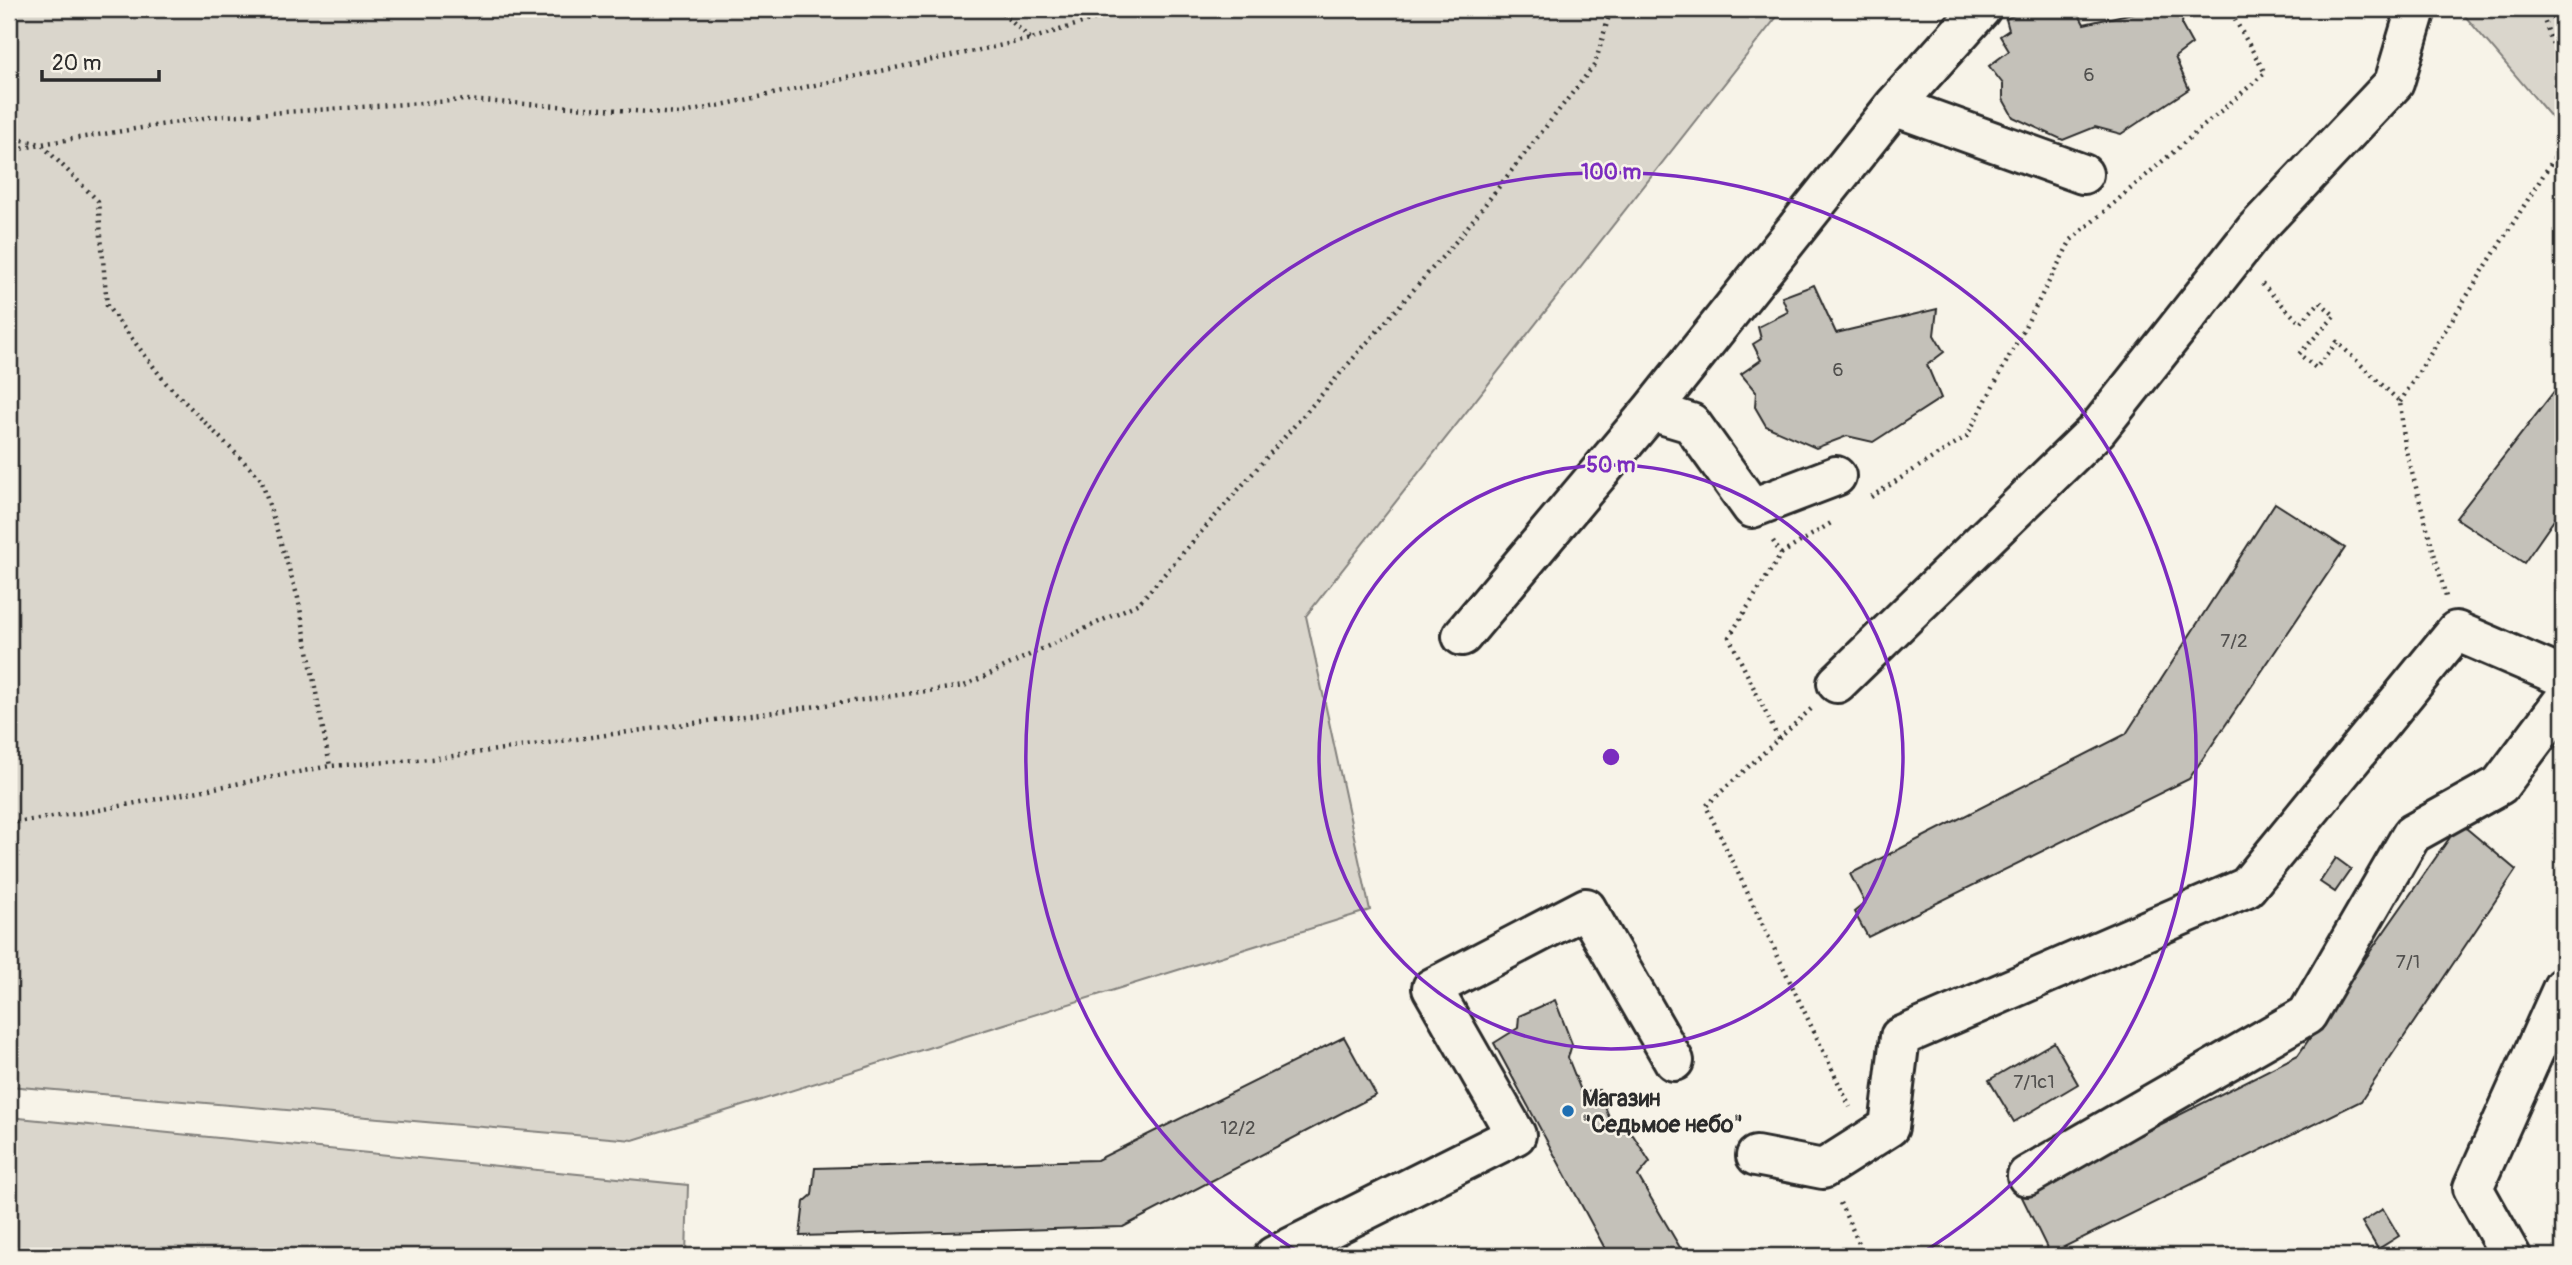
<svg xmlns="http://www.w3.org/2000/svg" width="2572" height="1265" font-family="Pangolin,sans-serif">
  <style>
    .green { fill: #dad6cc; stroke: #82807c; stroke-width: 2 }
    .building { fill: #c4c1b9; stroke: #2b2b2b; stroke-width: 2 }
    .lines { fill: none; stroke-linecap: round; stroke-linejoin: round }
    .minor-casing { stroke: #2b2b2b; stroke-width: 44 }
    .path { stroke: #2b2b2b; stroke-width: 4.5; stroke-dasharray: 2 5; stroke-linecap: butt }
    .minor { stroke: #f7f3e8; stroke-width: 38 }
    .ring { fill: none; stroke: #7b2cbf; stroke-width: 3.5 }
    .poi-dot { fill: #1f6fb2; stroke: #f7f3e8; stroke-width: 2.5 }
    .labels { text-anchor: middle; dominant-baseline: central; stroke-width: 5; stroke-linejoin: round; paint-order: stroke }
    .number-label { font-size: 19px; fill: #51504e }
    .poi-label { font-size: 23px; font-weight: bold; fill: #2b2b2b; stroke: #f7f3e8; text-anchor: start }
    .centre { fill: #7b2cbf; stroke: #f7f3e8; stroke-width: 3.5 }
    .ring-label { font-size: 21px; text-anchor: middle; font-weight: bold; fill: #7b2cbf; stroke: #f7f3e8; stroke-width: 5; stroke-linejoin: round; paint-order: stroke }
  </style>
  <rect width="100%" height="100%" fill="#f7f3e8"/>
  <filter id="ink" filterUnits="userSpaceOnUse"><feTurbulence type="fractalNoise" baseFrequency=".0143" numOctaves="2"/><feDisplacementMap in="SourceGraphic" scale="14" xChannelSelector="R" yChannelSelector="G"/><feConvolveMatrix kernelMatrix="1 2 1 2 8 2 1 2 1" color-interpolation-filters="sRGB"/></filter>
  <g filter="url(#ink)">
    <!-- green -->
    <path class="green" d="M9,9H1783L1306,616L1370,910L633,1140L9,1086Z
      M2459,9H2563V131Z
      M9,1117L688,1185L686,1256H9Z"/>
    <!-- building -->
    <path class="building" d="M2025,9H2076L2084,24L2150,9H2183L2182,26L2192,44L2175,57L2189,89L2121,134L2095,127L2063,140L2013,117L2003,99V84L1989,66L2009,51L2000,36L2009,30L2006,19Z
      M1814,285L1836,333L1937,309L1934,335L1944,352L1927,365L1941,398L1873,442L1847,436L1816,448L1766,426L1755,407L1756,392L1741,374L1761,360L1753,344L1761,339L1758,327L1788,312L1782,297Z
      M2563,380V507L2524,563L2456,518Z
      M2275,503L2345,548L2189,779L1868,937L1854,912L1865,903L1850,874L2126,734Z
      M2460,823L2516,870L2361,1101L2050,1254L2021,1195L2298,1055Z
      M2336,858L2351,869L2335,892L2320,882Z
      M1555,1000L1572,1044L1568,1058L1582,1093L1599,1090L1613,1128L1633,1135L1650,1162L1638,1176L1685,1256H1609L1494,1043L1518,1028L1519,1016Z
      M1344,1037L1376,1095L1123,1227L800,1236L804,1202L812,1195L815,1168L1097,1160Z
      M2054,1042L2078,1084L2014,1122L1989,1080Z
      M2383,1209L2399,1236L2378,1249L2362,1222Z"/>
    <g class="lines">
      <!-- minor casing -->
      <g class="minor-casing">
        <path id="minor" d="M1894,106L2083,174
          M1651,411L1691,423L1752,508L1836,476
          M1462,636L1651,411L1894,106L1981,9
          M1837,683L2097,430L2256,229L2394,83L2416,9
          M1756,1156L1823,1169L1889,1127L1900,1037L2247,887L2456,631L2563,677
          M2027,1176L2307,1015L2412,834L2500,785L2563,701
          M1274,1256L1516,1135L1432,988L1586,908L1674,1061
          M2511,1256L2473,1188L2563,987"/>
      </g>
      <!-- path -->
      <path class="path" d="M997,9L1030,38
        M2540,9L2563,72
        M9,137L41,144L98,201L107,306L166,383L261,479L298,598L330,766
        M9,152L41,144L210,117L466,100L679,114L1031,39L1126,9
        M2262,284L2300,323L2320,302L2335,316L2299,354L2316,368L2337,342L2400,402L2405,447L2446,597
        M2400,402L2563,144
        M1871,497L1967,436L2071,240L2265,73L2229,9
        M1773,541L1781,554L1729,637L1779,740
        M1781,554L1831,523
        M1811,709L1706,806L1850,1107
        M9,823L89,812L330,766L431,759L964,686L1139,603L1458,239L1595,64L1611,9
        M1840,1203L1865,1256"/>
      <!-- minor -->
      <use href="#minor" class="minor"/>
    </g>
  </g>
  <!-- distance rings -->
  <g class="ring">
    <circle cx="1611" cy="757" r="292"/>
    <path d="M1305 1256A585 585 0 1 1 1917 1256"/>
  </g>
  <!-- markers -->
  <circle class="poi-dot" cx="1568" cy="1111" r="7"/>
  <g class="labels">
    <!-- number labels -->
    <g class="number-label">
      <text x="2089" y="75">6</text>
      <text x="1838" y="370">6</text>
      <text x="2234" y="641">7/2</text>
      <text x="2408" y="962">7/1</text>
      <text x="2034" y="1082">7/1с1</text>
      <text x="1238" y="1128">12/2</text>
    </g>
    <!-- poi labels -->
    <g class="poi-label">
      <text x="1582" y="1098">Магазин<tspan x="1582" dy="26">"Седьмое небо"</tspan></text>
    </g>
  </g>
  <circle cx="1611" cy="757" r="10" class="centre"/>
  <g class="ring-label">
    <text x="1611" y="179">100 m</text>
    <text x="1611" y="472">50 m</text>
  </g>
  <!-- margin -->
  <rect width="2572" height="1265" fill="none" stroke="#f7f3e8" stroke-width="35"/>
  <rect x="18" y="18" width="2537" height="1230" fill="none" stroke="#2b2b2b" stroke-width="2.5" filter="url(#ink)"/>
  <!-- scale -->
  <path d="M42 70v10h117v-10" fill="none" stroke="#2b2b2b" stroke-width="3.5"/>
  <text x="52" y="70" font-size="21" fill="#2b2b2b" stroke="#f7f3e8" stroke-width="5" paint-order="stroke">20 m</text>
</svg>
